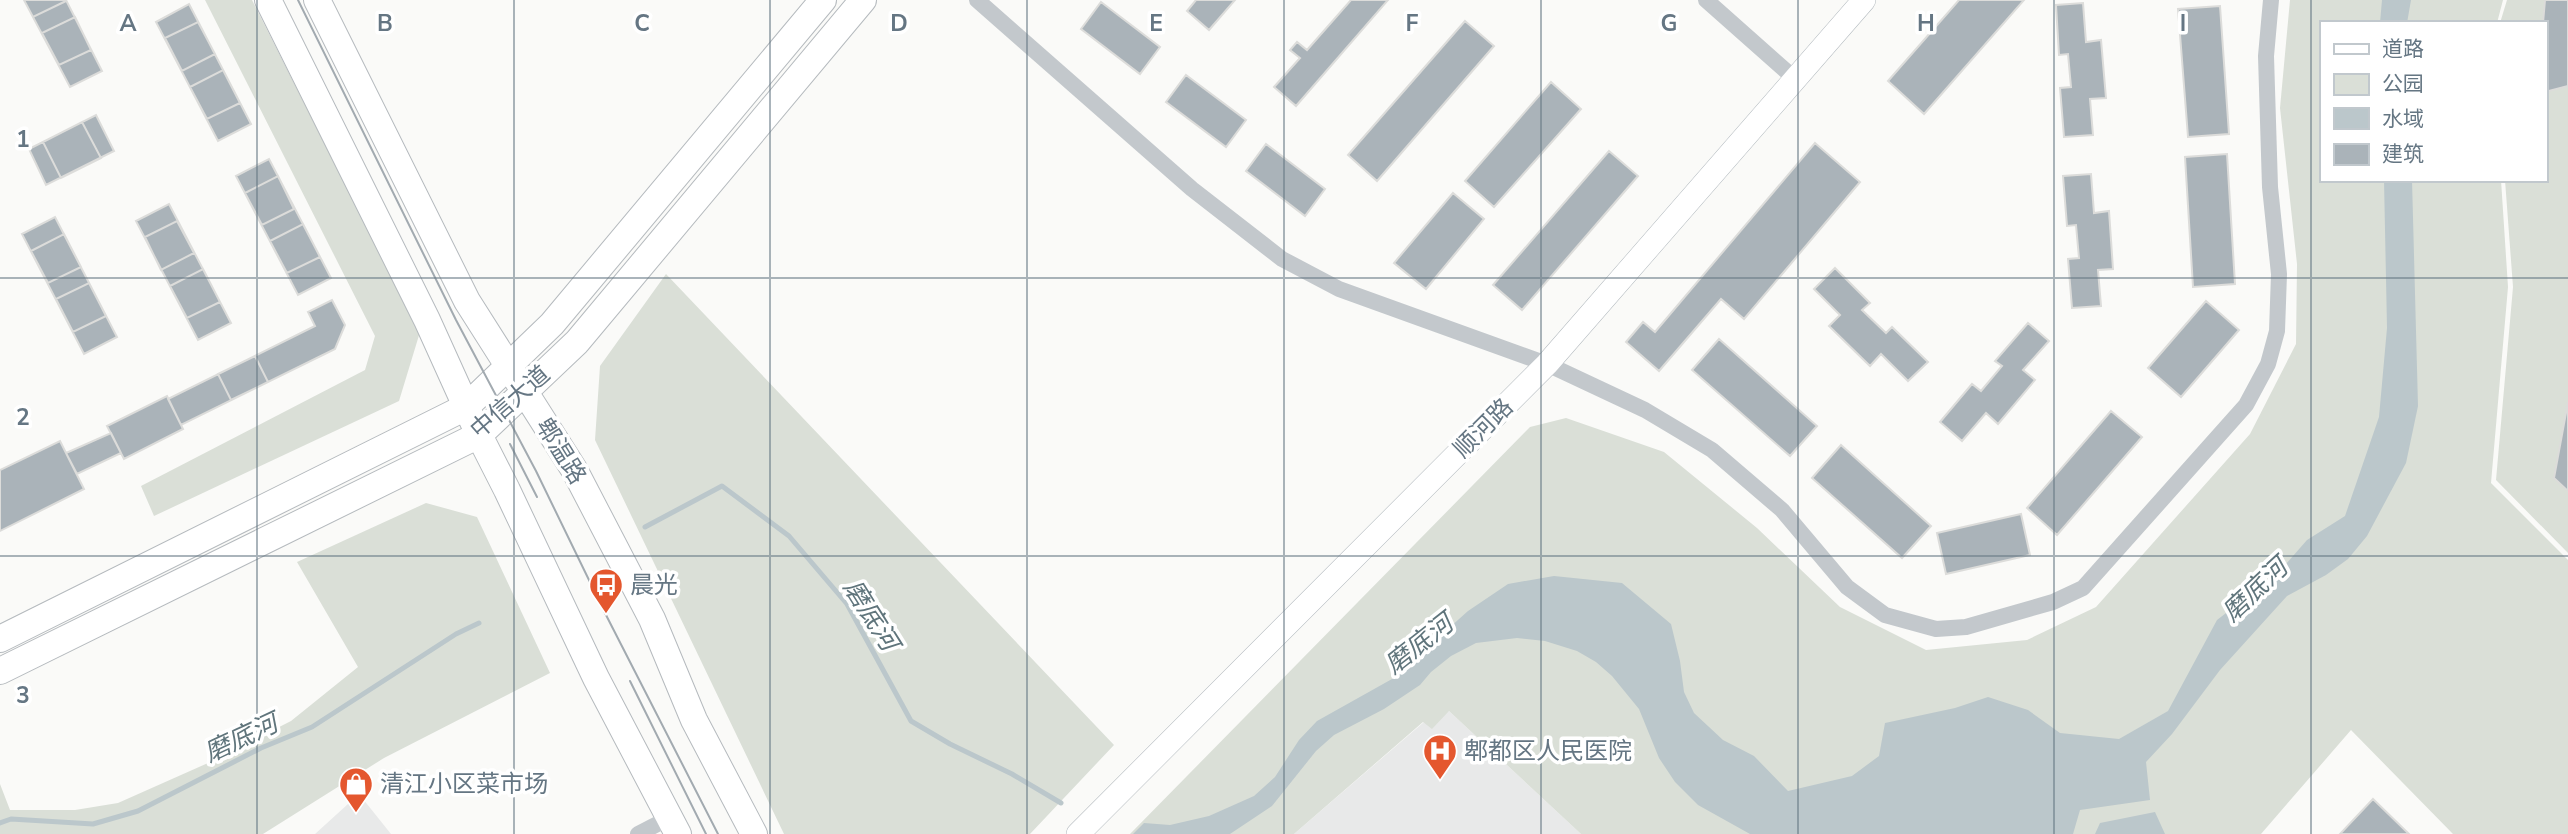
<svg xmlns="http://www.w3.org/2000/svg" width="2568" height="834" font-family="'Nunito Sans','Noto Sans SC',sans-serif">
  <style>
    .built { fill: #e8e9e9 }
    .green { fill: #dadfd7 }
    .water { fill: #bbc7cb }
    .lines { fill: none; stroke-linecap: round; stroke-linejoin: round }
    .stream { stroke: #bbc7cb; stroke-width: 5 }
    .building { fill: #aab3b9; stroke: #dcdcda; stroke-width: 2 }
    .secondary-casing { stroke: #b3babf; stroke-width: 24 }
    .primary-casing { stroke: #b5babe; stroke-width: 28 }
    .street { stroke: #c3c8cc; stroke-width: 16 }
    .secondary { stroke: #fff; stroke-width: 23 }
    .primary { stroke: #fff; stroke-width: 26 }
    .tram { stroke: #a2aab0; stroke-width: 2 }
    .grid { fill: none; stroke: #657683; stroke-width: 2; stroke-opacity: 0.55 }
    .labels { text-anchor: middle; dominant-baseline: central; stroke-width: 7; stroke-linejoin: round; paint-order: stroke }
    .street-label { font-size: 24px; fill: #657683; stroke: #fff }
    .poi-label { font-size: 24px; fill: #657683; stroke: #fff; text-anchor: start }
    .water-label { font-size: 26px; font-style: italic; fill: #60757c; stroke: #fff }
    .grid-label { font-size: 23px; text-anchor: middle; font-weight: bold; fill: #657683; stroke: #fff; stroke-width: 7; stroke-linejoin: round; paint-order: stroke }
  </style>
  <rect width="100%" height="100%" fill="#fafaf8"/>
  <!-- built -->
  <path class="built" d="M1449,711L1581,834H1294L1424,722Z
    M359,794L391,834H315Z"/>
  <!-- green -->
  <path class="green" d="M205,0H252L420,332L399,401L154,516L141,486L365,370L375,336Z
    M2290,0H2503L2497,23H2321V180H2501L2508,287L2491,483L2568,560V834H2453L2351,730L2261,834H1581L1449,711L1432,729L1423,722L1294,834H1130L1530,427L1566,418L1664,452L1757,528L1840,607L1926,650L2027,640L2096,607L2250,434L2296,344L2297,264L2280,108Z
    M2507,0H2568V553L2496,480L2513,287L2505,180H2545V23H2500Z
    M666,274L1114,745L1030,834H784L595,440L600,366Z
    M426,503L477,517L550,673L384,758L263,834H0V784L10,810H75L118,803L208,763L291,721L358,667L297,562Z"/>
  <!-- water -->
  <path class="water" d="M2382,0H2411L2407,23H2380Z
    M2384,180H2412L2418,406L2406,463L2367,536L2348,559L2326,575L2287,596L2220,670L2172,734L2146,762L2150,800L2080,810L2073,834H1750L1698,805L1675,782L1659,758L1639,709L1612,676L1596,662L1577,651L1545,641L1517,638L1476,643L1451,656L1431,672L1420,685L1384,709L1334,735L1316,751L1272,806L1230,834H1133L1144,823L1170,825L1209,816L1254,796L1275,777L1299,740L1317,721L1392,679L1468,611L1508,584L1554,576L1622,583L1671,624L1680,661L1684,692L1694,713L1723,740L1754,756L1788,791L1852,776L1879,756L1885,723L1955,708L1988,697L2028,710L2060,733L2119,739L2168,711L2217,620L2278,573L2307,540L2345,516L2379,417L2387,328Z
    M2155,812L2165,834H2095L2100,823Z"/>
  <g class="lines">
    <!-- stream -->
    <path class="stream" d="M645,527L722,486L789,536L847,604L911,721L950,744L1012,774L1061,803
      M0,823L11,819L93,824L138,811L261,748L312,727L456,634L479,623"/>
  </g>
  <!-- building -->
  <path class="building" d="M24,0H66L102,71L70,87Z
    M24,0H66V1L33,17Z
    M1196,0H1235L1209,30L1187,11Z
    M1351,0H1388L1296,106L1274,87L1300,58L1290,50L1297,42L1307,50Z
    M1959,0H2024L1924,114L1888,81Z
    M2545,0H2568V86L2545,92V23H2543Z
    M1101,2L1160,47L1140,74L1081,29Z
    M2083,3L2086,42L2101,40L2106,98L2090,99L2093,135L2064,137L2060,88L2071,87L2068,54L2059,55L2056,5Z
    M189,4L251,124L218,141L156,22Z
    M2220,6L2229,134L2188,137L2178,9Z
    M75,17L91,50L59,65L42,33Z
    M1465,21L1494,46L1377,181L1348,155Z
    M198,22L215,54L182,71L165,38Z
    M223,70L240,103L207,119L190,87Z
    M1186,75L1246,120L1226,147L1166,102Z
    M1551,82L1581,109L1494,207L1465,181Z
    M96,115L114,151L46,185L29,149Z
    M82,122L101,158L61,178L43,142Z
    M1815,143L1860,182L1744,319L1721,299L1659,371L1626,342L1643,322L1655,332Z
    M1266,144L1325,189L1305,216L1246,171Z
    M1609,151L1638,176L1522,310L1493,285Z
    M2227,154L2235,284L2193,287L2185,157Z
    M269,159L331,278L298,295L236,176Z
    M2091,174L2094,213L2109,211L2113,269L2098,270L2101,306L2072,308L2068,259L2079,258L2076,225L2067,226L2063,176Z
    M278,176L294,209L262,225L245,193Z
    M1453,193L1484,219L1426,289L1394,263Z
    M169,204L231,323L198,340L136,221Z
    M55,217L117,337L84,354L22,234Z
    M177,221L194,253L161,270L145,237Z
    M303,224L320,257L287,273L270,241Z
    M64,234L81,267L48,283L31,251Z
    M1835,268L1870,303L1862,310L1886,333L1892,327L1928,362L1908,381L1881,354L1870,366L1829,326L1840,315L1814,289Z
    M203,269L220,302L187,318L170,286Z
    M89,283L106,316L73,332L56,299Z
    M332,300L345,325L335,349L181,425L168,399L315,326L308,312Z
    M2206,301L2239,330L2181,397L2148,368Z
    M2028,323L2049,341L2023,370L2035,380L1998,424L1986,413L1962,441L1940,422L1972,384L1981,391L2002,366L1995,361Z
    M1719,339L1817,426L1790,456L1692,370Z
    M255,356L268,382L231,400L218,374Z
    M167,396L183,429L124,459L107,426Z
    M2568,402V491L2554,478Z
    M2111,411L2142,437L2057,535L2027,508Z
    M111,433L121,453L77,474L66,453Z
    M60,441L84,489L0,531V470Z
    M1841,445L1931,526L1902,558L1812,478Z
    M2021,514L2030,555L1946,574L1937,533Z
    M2373,799L2409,834H2340Z"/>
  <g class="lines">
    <!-- secondary casing -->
    <g class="secondary-casing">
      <path id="secondary" d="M1078,834L1547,364L1864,0"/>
    </g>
    <!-- primary casing -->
    <g class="primary-casing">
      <path id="primary" d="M268,0L427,320L479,435L507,490L596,678L678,834
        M317,0L467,301L575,471L652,619L694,720L754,834
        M0,639L466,407L552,324L823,0
        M0,671L479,435L577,342L863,0"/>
    </g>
    <!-- street -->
    <path class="street" d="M977,0L1192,189L1282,259L1339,289L1547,364L1645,410L1712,450L1782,510L1847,587L1885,615L1936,629L1966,627L2053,602L2083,588L2246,405L2268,364L2277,331L2279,274L2270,187L2266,56L2271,0
      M1706,0L1794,78
      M638,834L669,818"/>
    <!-- secondary -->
    <use href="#secondary" class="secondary"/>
    <!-- primary -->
    <use href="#primary" class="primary"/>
    <!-- tram -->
    <path class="tram" d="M298,0L456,320L536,471L606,615L718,834
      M510,444L537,497
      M630,681L706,834"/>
  </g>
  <!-- grid -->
  <path class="grid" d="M257,0V834M514,0V834M770,0V834M1027,0V834M1284,0V834M1541,0V834M1798,0V834M2054,0V834M2311,0V834M0,278H2568M0,556H2568"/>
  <!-- icons -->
  <defs>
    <g id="bus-pin" transform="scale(1.75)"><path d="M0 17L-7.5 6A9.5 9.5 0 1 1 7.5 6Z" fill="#e4572e" stroke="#fff"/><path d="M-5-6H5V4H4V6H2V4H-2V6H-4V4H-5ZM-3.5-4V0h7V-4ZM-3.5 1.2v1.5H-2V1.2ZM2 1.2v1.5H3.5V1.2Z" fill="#fff"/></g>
    <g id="hospital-pin" transform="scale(1.75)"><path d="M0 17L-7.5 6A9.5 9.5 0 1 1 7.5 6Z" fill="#e4572e" stroke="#fff"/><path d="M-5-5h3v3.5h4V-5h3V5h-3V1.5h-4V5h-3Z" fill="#fff"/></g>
    <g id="shop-pin" transform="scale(1.75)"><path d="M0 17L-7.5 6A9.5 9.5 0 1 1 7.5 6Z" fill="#e4572e" stroke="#fff"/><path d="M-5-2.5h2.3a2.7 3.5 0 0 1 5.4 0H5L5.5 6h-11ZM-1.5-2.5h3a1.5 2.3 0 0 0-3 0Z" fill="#fff"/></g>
  </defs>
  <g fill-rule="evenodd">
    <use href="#bus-pin" x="606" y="585"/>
    <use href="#hospital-pin" x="1440" y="751"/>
    <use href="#shop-pin" x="356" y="784"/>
  </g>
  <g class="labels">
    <!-- street labels -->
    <g class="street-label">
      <text transform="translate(510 402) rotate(-41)">中信大道</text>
      <text transform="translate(1483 428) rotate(-45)">顺河路</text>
      <text transform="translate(561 451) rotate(58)">郫温路</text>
    </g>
    <!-- poi labels -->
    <g class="poi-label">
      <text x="630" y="585">晨光</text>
      <text x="1464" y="751">郫都区人民医院</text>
      <text x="380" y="784">清江小区菜市场</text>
    </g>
    <!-- water labels -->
    <g class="water-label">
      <text transform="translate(2255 590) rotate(-43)">磨底河</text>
      <text transform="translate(871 615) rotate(58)">磨底河</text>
      <text transform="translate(1419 644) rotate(-38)">磨底河</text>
      <text transform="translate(241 738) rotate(-25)">磨底河</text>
    </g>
  </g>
  <g class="grid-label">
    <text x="128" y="31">A</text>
    <text x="385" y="31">B</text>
    <text x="642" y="31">C</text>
    <text x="899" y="31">D</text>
    <text x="1156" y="31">E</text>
    <text x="1412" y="31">F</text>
    <text x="1669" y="31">G</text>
    <text x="1926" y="31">H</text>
    <text x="2183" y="31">I</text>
    <text x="23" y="147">1</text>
    <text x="23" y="425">2</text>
    <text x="23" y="703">3</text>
  </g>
  <!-- legend -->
  <rect x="2320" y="21" width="228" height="161" fill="#ffffff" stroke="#c1c8cd" stroke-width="2"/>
  <rect x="2334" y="44" width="35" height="10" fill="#ffffff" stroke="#c1c8cd" stroke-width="2"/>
  <text x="2382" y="56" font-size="21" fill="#657683">道路</text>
  <rect x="2334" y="74" width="35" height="21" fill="#dadfd7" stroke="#c1c8cd" stroke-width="2"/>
  <text x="2382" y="91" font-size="21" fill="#657683">公园</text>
  <rect x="2334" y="108" width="35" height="21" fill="#bbc7cb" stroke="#c1c8cd" stroke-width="2"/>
  <text x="2382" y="126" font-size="21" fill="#657683">水域</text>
  <rect x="2334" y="144" width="35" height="21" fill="#aab3b9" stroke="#c1c8cd" stroke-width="2"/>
  <text x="2382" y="161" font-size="21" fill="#657683">建筑</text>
</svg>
